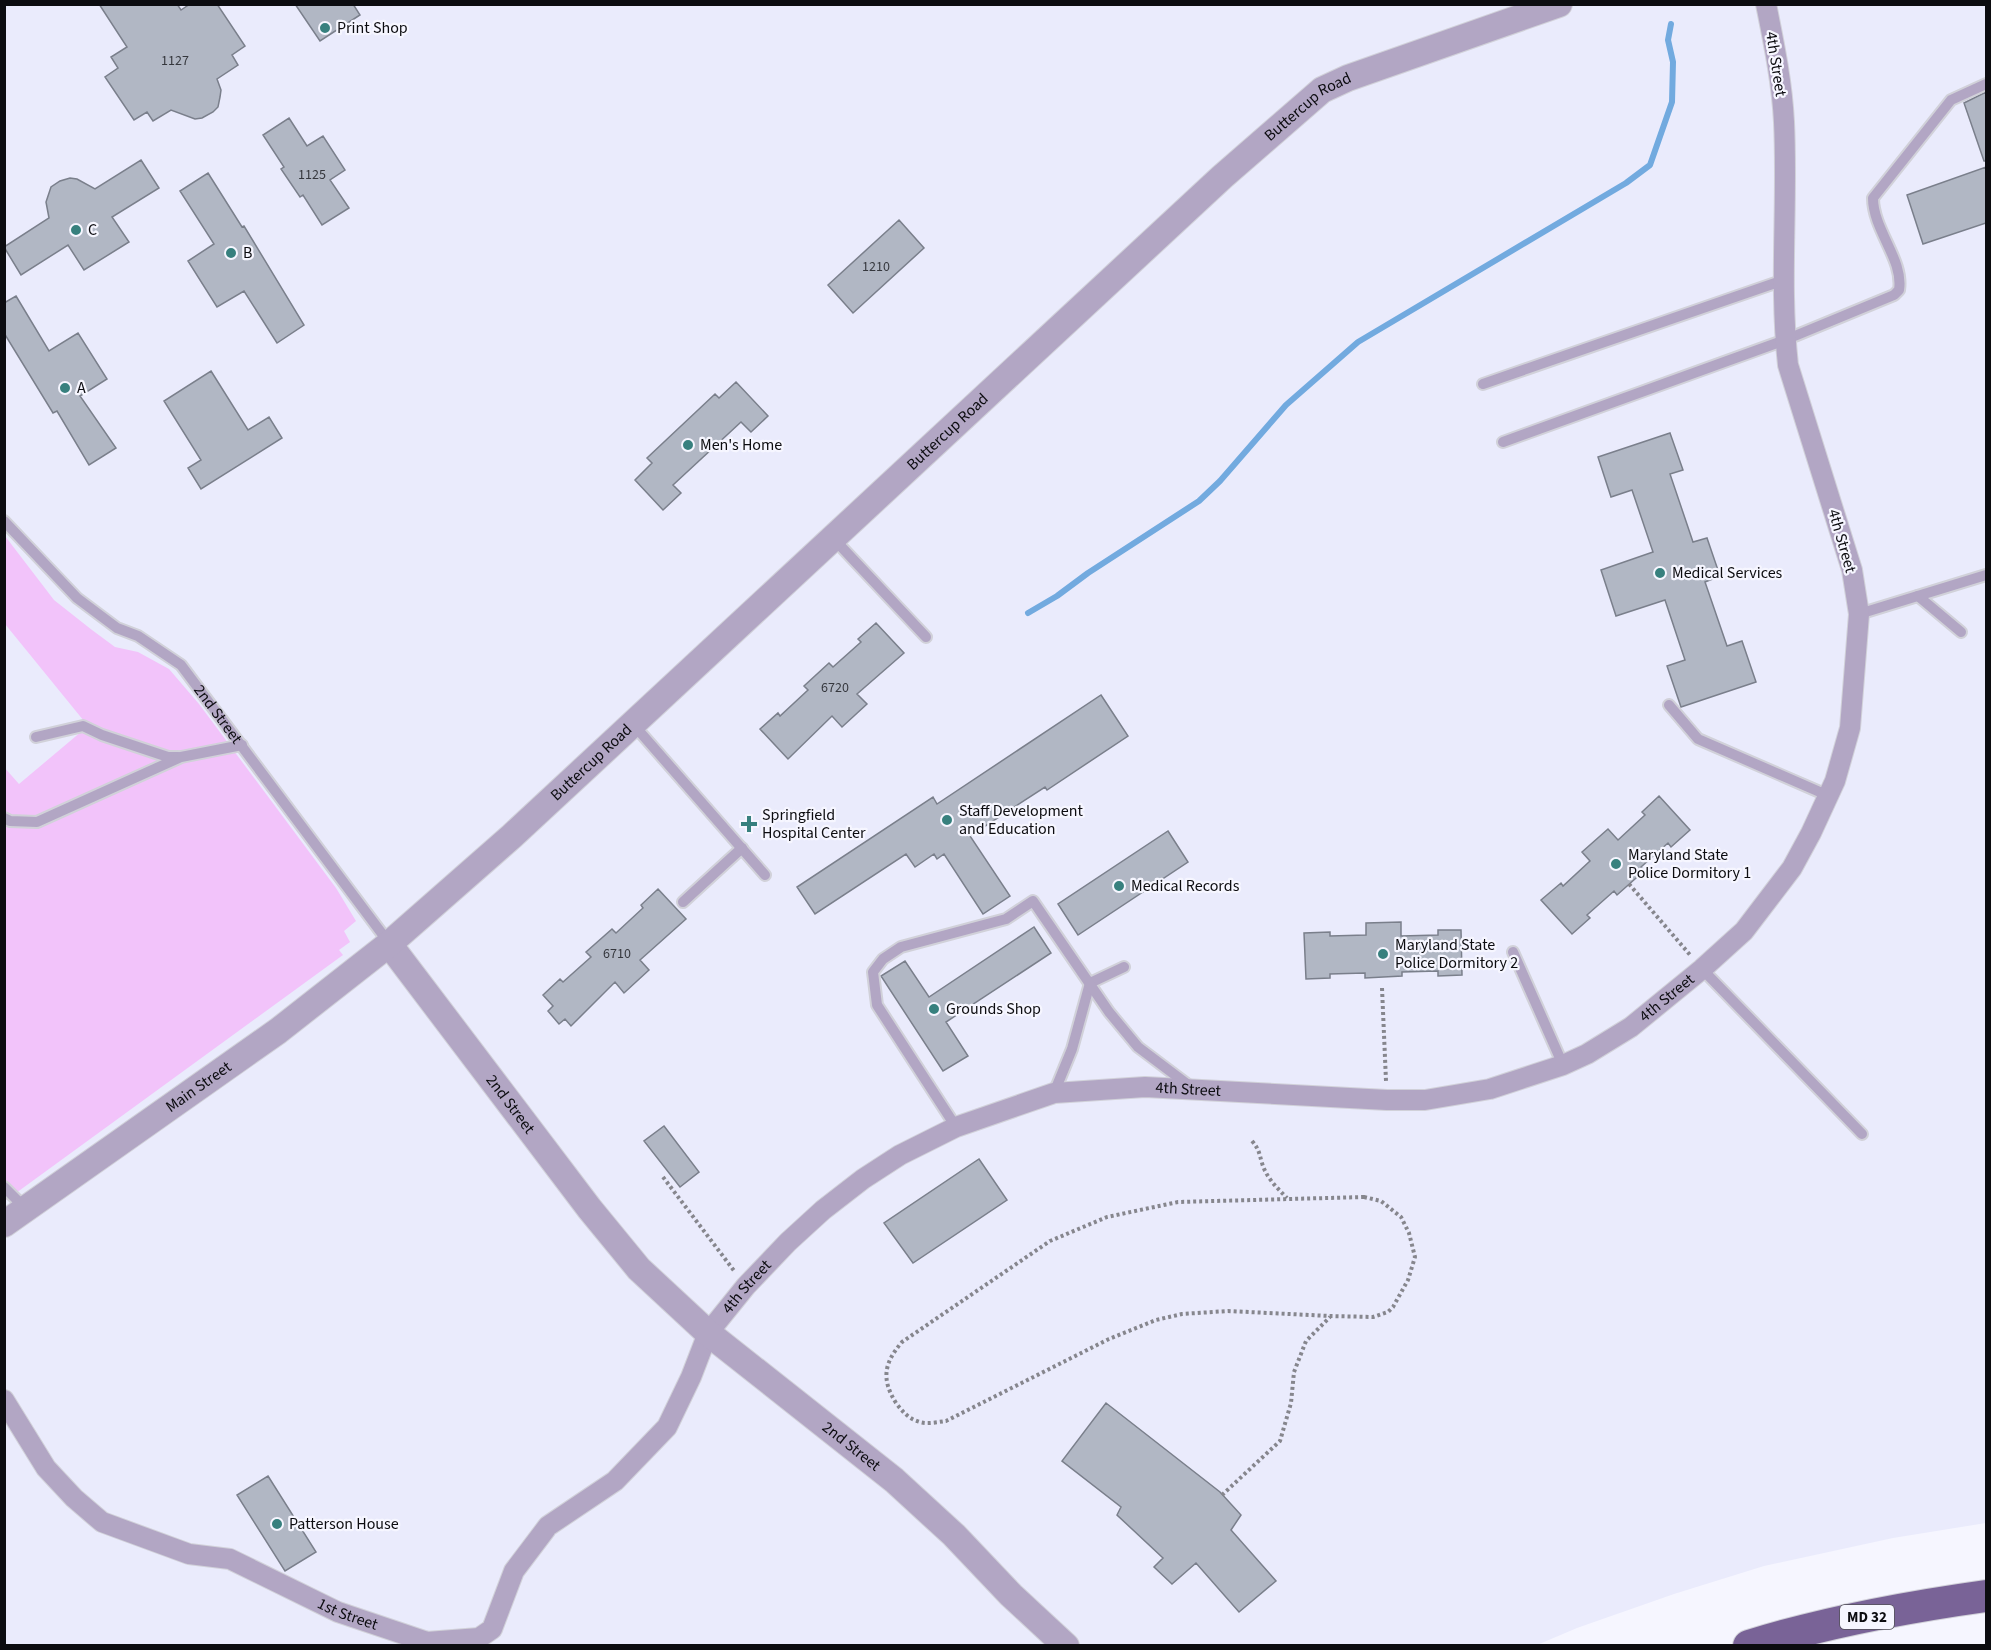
<svg xmlns="http://www.w3.org/2000/svg" width="1991" height="1650" font-family="'Source Sans 3',sans-serif">
  <style>
    .built { fill: #eaebfc }
    .green { fill: #f2c3fa }
    .lines { fill: none; stroke-linecap: round; stroke-linejoin: round }
    .stream { stroke: #72aadf; stroke-width: 6 }
    .building { fill: #b1b7c4; stroke: #7a7f8b; stroke-width: 1.5 }
    .service-casing { stroke: #d1d1d9; stroke-width: 14 }
    .minor-casing { stroke: #d1d1d9; stroke-width: 22 }
    .tertiary-casing { stroke: #d1d1d9; stroke-width: 28 }
    .primary-casing { stroke: #d1d1d9; stroke-width: 34 }
    .path { stroke: #86868d; stroke-width: 4; stroke-dasharray: 3 3; stroke-linecap: butt }
    .service { stroke: #b2a6c4; stroke-width: 10 }
    .minor { stroke: #b2a6c4; stroke-width: 20 }
    .tertiary { stroke: #b2a6c4; stroke-width: 26 }
    .primary { stroke: #796397; stroke-width: 32 }
    .poi-dot { fill: #37807e; stroke: #f6f6ff; stroke-width: 2 }
    .labels { text-anchor: middle; dominant-baseline: central; stroke-width: 4.5; stroke-linejoin: round; paint-order: stroke }
    .number-label { font-size: 14px; fill: #35373d }
    .shield { fill: #f6f6ff; stroke: #525258; stroke-width: 1.5 }
    .shield-label { font-size: 15px; font-weight: bold; fill: #0c0c10 }
    .poi-label { font-size: 16px; fill: #0c0c10; stroke: #f6f6ff; text-anchor: start }
    .street-label { font-size: 16px; fill: #0c0c10; stroke: #f6f6ff }
  </style>
  <rect width="100%" height="100%" fill="#f6f6ff"/>
  <!-- built -->
  <path class="built" d="M5,5H1986V1523L1893,1538L1764,1566L1674,1594L1577,1628L1537,1645L5,1646Z"/>
  <!-- green -->
  <path class="green" d="M5,536L54,600L92,630L115,647L138,652L169,669L199,704L336,888L356,921L344,931L350,942L339,950L343,955L5,1201L4,767L19,784L88,726L5,624Z"/>
  <g class="lines">
    <!-- stream -->
    <path class="stream" d="M1028,613L1057,596L1088,573L1199,501L1220,481L1286,405L1358,342L1626,183L1650,165L1672,102L1673,62L1668,40L1671,24"/>
  </g>
  <!-- building -->
  <path class="building" d="M99,4H177L181,10L190,4H217L245,46L232,55L238,65L217,79L221,90L220,97L218,107L213,112L202,118L195,119L171,110L153,121L147,112L134,120L105,77L118,68L111,57L127,47Z
    M295,4H353L360,15L320,41Z
    M1986,92V161H1984L1964,103Z
    M289,118L307,146L323,136L345,170L330,180L349,208L322,225L303,195L300,197L281,169L284,167L263,135Z
    M141,160L159,188L112,217L129,242L84,270L68,245L21,275L4,247L49,218L46,202L51,187L60,181L70,178L77,179L95,189Z
    M1986,167V223L1923,244L1907,195Z
    M208,173L242,227L244,226L304,325L277,343L244,291L217,307L188,261L214,244L180,191Z
    M899,220L924,248L853,313L828,285Z
    M16,296L49,351L78,333L107,379L80,396L116,448L89,465L57,411L53,413L4,333V303Z
    M211,371L248,430L269,417L282,438L201,489L188,468L201,460L164,401Z
    M736,382L768,416L751,432L741,422L673,485L681,493L663,510L635,480L652,463L647,458L715,394L719,398Z
    M1670,433L1683,470L1670,474L1693,542L1707,538L1720,576L1705,582L1727,646L1742,641L1756,682L1681,707L1667,666L1685,660L1665,600L1616,616L1601,570L1653,552L1632,490L1611,497L1598,457Z
    M876,623L904,653L857,694L867,704L842,727L832,716L788,759L760,729L778,713L780,716L808,690L804,686L829,663L833,667L861,642L858,639Z
    M1101,695L1128,736L1047,790L1045,787L970,836L1010,896L983,914L944,854L937,859L934,854L915,867L906,854L815,914L797,887L933,797L937,804Z
    M1659,796L1690,830L1671,847L1668,843L1641,867L1644,871L1617,895L1614,891L1587,915L1590,918L1572,934L1541,900L1561,883L1563,886L1590,861L1582,852L1608,829L1618,840L1645,815L1642,812Z
    M1168,831L1188,862L1078,935L1058,904Z
    M658,889L686,919L640,960L649,970L624,993L615,982L571,1026L565,1019L559,1024L548,1011L553,1006L543,995L560,979L563,982L591,957L586,952L612,929L616,933L643,908L641,905Z
    M1401,922V936L1438,935V930H1461L1462,975L1438,976V971L1402,972V976L1365,978V973L1330,974V978L1306,979L1304,933L1330,932V936L1366,935V923Z
    M1034,927L1051,953L946,1022L968,1056L943,1071L881,976L905,961L929,997Z
    M664,1126L699,1172L680,1187L644,1141Z
    M979,1159L1007,1200L913,1263L884,1223Z
    M1106,1403L1220,1492L1241,1515L1231,1530L1276,1581L1239,1612L1196,1563L1172,1584L1154,1567L1163,1558L1117,1515L1121,1507L1062,1461Z
    M268,1476L316,1552L285,1571L237,1495Z"/>
  <g class="lines">
    <!-- service casing -->
    <g class="service-casing">
      <g id="service">
        <path d="M1483,384L1784,280"/>
        <path d="M1503,442L1785,340L1894,295L1899,290C1904,260 1873,230 1873,198L1951,100L1986,84"/>
        <path id="s1" d="M4,521L77,598L117,628L138,636L181,665L389,943"/>
        <path d="M833,538L926,637"/>
        <path d="M1918,596L1961,632"/>
        <path d="M1859,614L1986,575"/>
        <path d="M1669,705L1698,739L1829,796"/>
        <path d="M633,724L765,875"/>
        <path d="M36,737L83,726L102,735L168,757H178"/>
        <path d="M4,818L10,821L37,822L181,757L242,745"/>
        <path d="M683,902L742,848"/>
        <path d="M1513,952L1563,1065"/>
        <path d="M1702,969L1862,1134"/>
        <path d="M1054,1093L1072,1049L1090,983L1124,967"/>
        <path d="M956,1127L877,1005L873,972L883,959L901,947L1006,919L1033,901L1109,1012L1138,1047L1191,1087"/>
        <path d="M4,1187L25,1208"/>
      </g>
    </g>
    <!-- minor casing -->
    <g class="minor-casing">
      <g id="minor">
        <path id="s2" d="M4,1400L46,1468L74,1498L102,1522L189,1554L230,1559L338,1612L427,1642L479,1638L492,1629L514,1571L548,1526L615,1481L667,1427L691,1377L708,1333L746,1286L788,1242L823,1210L863,1179L900,1155L956,1127L1054,1093L1145,1087L1387,1100H1425L1490,1089L1563,1065L1587,1054L1631,1027L1702,969L1744,931L1792,868L1811,833L1835,781L1850,728L1859,614L1852,570L1788,365C1779,284 1788,203 1784,122C1782,82 1774,44 1766,4"/>
      </g>
    </g>
    <!-- tertiary casing -->
    <g class="tertiary-casing">
      <g id="tertiary">
        <path id="s3" d="M389,944L589,1208L639,1269L708,1333L894,1480L954,1535L1011,1595L1066,1646"/>
        <path id="s4" d="M4,1224L278,1031L389,944L512,836L1222,177L1322,90L1348,78L1559,4"/>
      </g>
    </g>
    <!-- primary casing -->
    <g class="primary-casing">
      <path id="primary" d="M1749,1646C1826,1622 1907,1607 1986,1596"/>
    </g>
    <!-- path -->
    <path class="path" d="M1629,884L1691,956
      M1382,988L1386,1081
      M1252,1141C1259,1149 1259,1153 1262,1163C1266,1177 1276,1187 1287,1198
      M663,1177L735,1272
      M1364,1197L1381,1201L1401,1217L1409,1233L1415,1257L1408,1280L1393,1307L1388,1312L1373,1317L1330,1316L1228,1311L1182,1314L1156,1320L1109,1339L946,1421C937,1422 926,1425 917,1421C908,1418 902,1411 896,1403C881,1379 884,1363 902,1342L1050,1241L1107,1217L1178,1202Z
      M1222,1495L1280,1441L1291,1403L1294,1372L1306,1341L1330,1317"/>
    <!-- service -->
    <use href="#service" class="service"/>
    <!-- minor -->
    <use href="#minor" class="minor"/>
    <!-- tertiary -->
    <use href="#tertiary" class="tertiary"/>
    <!-- primary -->
    <use href="#primary" class="primary"/>
  </g>
  <!-- markers -->
  <g class="poi-dot">
    <circle cx="325" cy="28" r="6"/>
    <circle cx="76" cy="230" r="6"/>
    <circle cx="231" cy="253" r="6"/>
    <circle cx="65" cy="388" r="6"/>
    <circle cx="688" cy="445" r="6"/>
    <circle cx="1660" cy="573" r="6"/>
    <circle cx="947" cy="820" r="6"/>
    <path d="M746 815h6v6h6v6h-6v6h-6v-6h-6v-6h6z"/>
    <circle cx="1616" cy="864" r="6"/>
    <circle cx="1119" cy="886" r="6"/>
    <circle cx="1383" cy="954" r="6"/>
    <circle cx="934" cy="1009" r="6"/>
    <circle cx="277" cy="1524" r="6"/>
  </g>
  <g class="labels">
    <!-- number labels -->
    <g class="number-label">
      <text x="175" y="61">1127</text>
      <text x="312" y="175">1125</text>
      <text x="876" y="267">1210</text>
      <text x="835" y="688">6720</text>
      <text x="617" y="954">6710</text>
    </g>
    <!-- shield labels -->
    <rect class="shield" x="1840" y="1605" width="54" height="24" rx="4.5"/>
    <g class="shield-label">
      <text x="1867" y="1617">MD 32</text>
    </g>
    <!-- poi labels -->
    <g class="poi-label">
      <text x="337" y="28">Print Shop</text>
      <text x="88" y="230">C</text>
      <text x="243" y="253">B</text>
      <text x="77" y="388">A</text>
      <text x="700" y="445">Men's Home</text>
      <text x="1672" y="573">Medical Services</text>
      <text x="959" y="811">Staff Development<tspan x="959" dy="18">and Education</tspan></text>
      <text x="762" y="815">Springfield<tspan x="762" dy="18">Hospital Center</tspan></text>
      <text x="1628" y="855">Maryland State<tspan x="1628" dy="18">Police Dormitory 1</tspan></text>
      <text x="1131" y="886">Medical Records</text>
      <text x="1395" y="945">Maryland State<tspan x="1395" dy="18">Police Dormitory 2</tspan></text>
      <text x="946" y="1009">Grounds Shop</text>
      <text x="289" y="1524">Patterson House</text>
    </g>
    <!-- street labels -->
    <g class="street-label">
      <text transform="translate(1776 64) rotate(81)">4th Street</text>
      <text stroke="none"><textPath href="#s4" startOffset="1720">Buttercup Road</textPath></text>
      <text stroke="none"><textPath href="#s4" startOffset="1234">Buttercup Road</textPath></text>
      <text transform="translate(1842 541) rotate(74)">4th Street</text>
      <text stroke="none"><textPath href="#s1" startOffset="292">2nd Street</textPath></text>
      <text stroke="none"><textPath href="#s4" startOffset="748">Buttercup Road</textPath></text>
      <text stroke="none"><textPath href="#s2" startOffset="2019">4th Street</textPath></text>
      <text stroke="none"><textPath href="#s4" startOffset="238">Main Street</textPath></text>
      <text stroke="none"><textPath href="#s2" startOffset="1515">4th Street</textPath></text>
      <text stroke="none"><textPath href="#s3" startOffset="201">2nd Street</textPath></text>
      <text stroke="none"><textPath href="#s2" startOffset="1011">4th Street</textPath></text>
      <text stroke="none"><textPath href="#s3" startOffset="687">2nd Street</textPath></text>
      <text stroke="none"><textPath href="#s2" startOffset="422">1st Street</textPath></text>
    </g>
  </g>
  <!-- border -->
  <rect width="1991" height="1650" fill="none" stroke="#0c0c10" stroke-width="12"/>
</svg>
